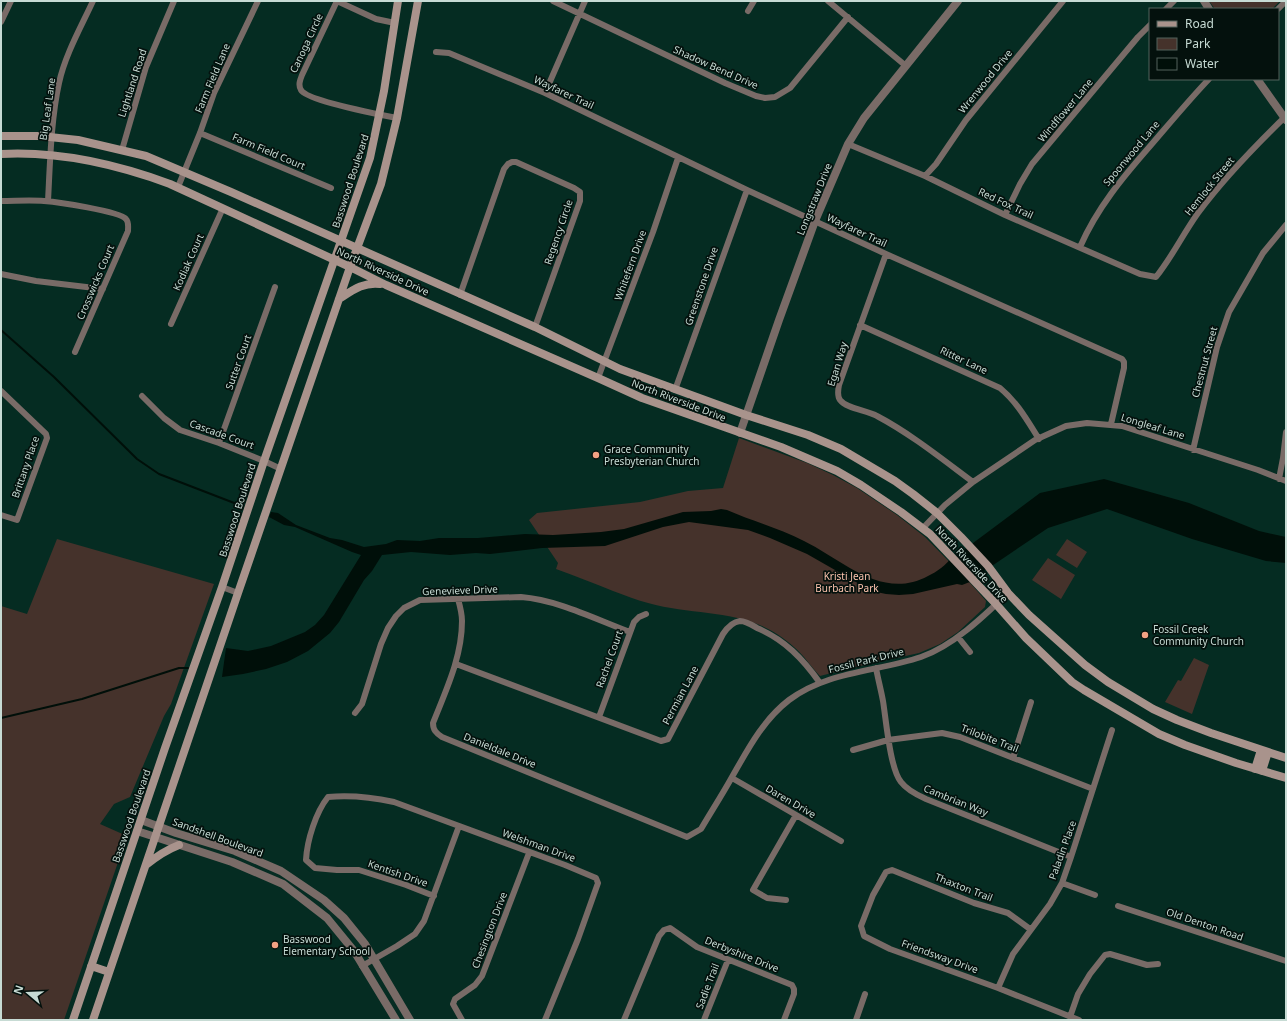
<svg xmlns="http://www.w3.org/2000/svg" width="1287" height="1021" font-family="'Noto Sans',sans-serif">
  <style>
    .green { fill: #45322b }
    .water { fill: #000f09 }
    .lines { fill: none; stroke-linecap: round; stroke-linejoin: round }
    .stream { stroke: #000f09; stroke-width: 2 }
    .minor { stroke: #796b67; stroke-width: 6 }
    .tertiary { stroke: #796b67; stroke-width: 8 }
    .secondary { stroke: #a9938c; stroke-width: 8 }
    .poi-dot { fill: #f3a082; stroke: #04110d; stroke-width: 1.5 }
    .labels { text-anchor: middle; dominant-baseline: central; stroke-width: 3.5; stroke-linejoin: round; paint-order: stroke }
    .street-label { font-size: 10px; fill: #c7dbd4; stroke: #04110d }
    .poi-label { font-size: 10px; fill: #c7dbd4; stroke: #04110d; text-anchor: start }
    .park-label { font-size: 10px; fill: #fcc3ae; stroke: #04110d }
  </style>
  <rect width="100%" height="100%" fill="#052c22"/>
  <!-- green -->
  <path class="green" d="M1209,1H1280L1272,9H1215Z
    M739,438L807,463L833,475L857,488L897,515L925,537L971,584L986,601L985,607L958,632L940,644L919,653L851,668L820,676C811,667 804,655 794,647C749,606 701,618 648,603C636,600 625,595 613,591C594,583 575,576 556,569L558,563L529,520L537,513L640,502L688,491L723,488Z
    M57,539L214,584L171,704L164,716L130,797L114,804L100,824L127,836L64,1020L1,1019V606L27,614Z
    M1067,539L1087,552L1077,568L1056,555Z
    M1048,558L1075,575L1061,599L1032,580Z
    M1194,658L1209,665L1192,714L1165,702L1178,680L1181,681Z"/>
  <!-- water -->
  <path class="water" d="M1104,479L1189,503L1259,531L1286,537V563L1266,561L1192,539L1107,509L1048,528L974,578L975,580L962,585L957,584L913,594L899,595L886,594L867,590L856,582L807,554L770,538L748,530L689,522L663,527L605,546L542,548L490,554L476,553L450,555L411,552L382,555L372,571L364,580L339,622L330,633L308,651L287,662L266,669L243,674L222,677L226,648L248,651L271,646L305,632L315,625L324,615L361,555L352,552L295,527L284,525L269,517L271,512L278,513L296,525L330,538L342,540L364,547L386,544L397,540L420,541L439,538H478L525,534L553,535L601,532L624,529L683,512L711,511L721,509L727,510C752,521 779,528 804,541C843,560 882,601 928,576C937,572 946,565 952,557L953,558L1040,493Z"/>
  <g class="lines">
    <!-- stream -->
    <path class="stream" d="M1,330L54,377L137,459L159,474L242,506
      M1,718L82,699L179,668H188"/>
    <!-- minor -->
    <path class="minor" d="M337,1L302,75C300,80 298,85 301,90C307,101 382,115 397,118
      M337,1L376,19L395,23
      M553,1L725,83L756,96L765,98L775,97L790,88L848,17
      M828,1L906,66
      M1166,9L1174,1
      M1278,9L1286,1
      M748,11L754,1
      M1,22L11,1
      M436,52L449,53L545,93L747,190L886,254L1122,359L1124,362V368L1111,424
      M545,93L585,1
      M200,133L331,188
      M848,144L925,176L1005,215L1140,274L1156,277C1172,257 1183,234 1198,213C1224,178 1255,146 1286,116
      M122,150L146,67L174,1
      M925,176L936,164L966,120L1063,1
      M178,187L200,133L214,93L258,1
      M1,201C15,201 30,200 44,201C57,202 119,211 126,219C129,222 128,226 128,231L75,352
      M48,201C50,164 51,119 59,83C65,55 81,27 93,1
      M1005,215L1020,184L1032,164L1138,37L1150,25
      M1080,247C1097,208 1123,177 1151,145C1170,123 1189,100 1209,79
      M886,254L839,385C838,390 837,396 840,400C847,409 867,410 877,416C911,434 942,459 973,482
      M1,274L36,281L103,289
      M460,295L504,169L508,164L512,162H516L574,188L580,192V201L535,327
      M171,324L223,208
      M860,325L1000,388C1017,402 1027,420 1039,439
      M598,378L653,232L678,158
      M675,390L747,190
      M1,391L46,434L47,438L17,520L1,515
      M142,396L164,418L180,430L219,443L264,461L281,469
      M219,443L275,287
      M1193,450L1217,347L1229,312L1263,253L1286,225
      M1279,479L1283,458L1286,432
      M923,528L945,505L973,482L1035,440L1066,426L1087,423L1122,426L1258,470L1286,481
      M222,587L238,593
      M458,599C460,606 462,614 462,621C462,657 446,690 433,723C433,730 436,733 442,737L687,837L701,829C711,812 722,795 732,777C748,749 763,720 789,700C828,671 876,672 921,657C953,646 984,616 1008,593
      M958,637L970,652
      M456,664L661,741L668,739L723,634C727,628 732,622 740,621C746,621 752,625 757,628C785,640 803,659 820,683
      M876,668C878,679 881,690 883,701C886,719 890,769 901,782C907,790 917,795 926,799L1071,857
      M355,713L362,704L381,644L388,628L396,616L404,608L420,600L521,597C558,600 595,619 630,632
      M599,717L634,622L639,617L646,614
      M853,750L888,740L942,733L960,737L1093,789
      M1013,758L1031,702
      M732,778L841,841
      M1062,883L1095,895
      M434,896L406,885L359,870H337L315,868L306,860C307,840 316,812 328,797C351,795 371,797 394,802L565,865L596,878L598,883L578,939L545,1020
      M786,900L767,898L753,890L796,815
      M1118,906L1286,961
      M1030,929L1008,913L974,903L892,870L886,872L873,895L861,926L864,936L890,949L998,988L1079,1020
      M362,966L397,946L415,934L424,921L459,826
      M998,988L1013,954L1050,904L1062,883L1071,857L1112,730
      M1070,1017L1078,994L1090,974L1105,955L1110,954L1147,965L1158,964
      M462,1020L453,1004L455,999L475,985L482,976L529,853
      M624,1020L659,936L664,930L670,928L697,947L792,985L794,989V994L784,1020
      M704,1020L728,960
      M856,1020L865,994"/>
    <!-- tertiary -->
    <path class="tertiary" d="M1204,1L1209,9
      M1257,79L1286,120
      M740,433L779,320L815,221L848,144L864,118L958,1
      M141,820L176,833L235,851L281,871L324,900L344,918L365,944L410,1020
      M137,831L232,862L283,884L327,918L354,951L396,1020"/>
    <!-- secondary -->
    <path class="secondary" d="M1,136H40L78,140L146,156L231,192L535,327L620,369L746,415L808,435L841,449L895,481L913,494L937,513L961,537L988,566L1008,593L1029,615L1085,665L1108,682L1153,709L1177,720L1211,733L1286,758
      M1,154C58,151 116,164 170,184L350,267L386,285L598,378L642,398L781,447L837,471L861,485L901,512L930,534L996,604L1026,638L1072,682L1084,690L1159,734L1185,745L1236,763L1286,778
      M339,299C353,290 363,282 380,284
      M1255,769L1261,750
      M1262,771L1268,752
      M146,865C157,856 166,850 179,845
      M91,966L109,972
      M73,1020L165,748L222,587L264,461L370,158L384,91L398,1
      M93,1020L238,593L350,267L381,184L397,118L418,1"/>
  </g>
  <!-- markers -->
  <g class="poi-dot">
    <circle cx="596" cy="455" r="4"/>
    <circle cx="1145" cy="635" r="4"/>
    <circle cx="275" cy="945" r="4"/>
  </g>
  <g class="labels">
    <!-- street labels -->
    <g class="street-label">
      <text transform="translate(306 43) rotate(-65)">Canoga Circle</text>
      <text transform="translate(716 67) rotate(24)">Shadow Bend Drive</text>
      <text transform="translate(212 78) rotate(-67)">Farm Field Lane</text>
      <text transform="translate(985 81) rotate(-51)">Wrenwood Drive</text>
      <text transform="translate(132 83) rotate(-72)">Lightland Road</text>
      <text transform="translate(564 92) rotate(25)">Wayfarer Trail</text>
      <text transform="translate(47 109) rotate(-82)">Big Leaf Lane</text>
      <text transform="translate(1065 110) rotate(-50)">Windflower Lane</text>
      <text transform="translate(269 151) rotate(23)">Farm Field Court</text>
      <text transform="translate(1131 153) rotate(-50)">Spoonwood Lane</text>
      <text transform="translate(350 181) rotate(-72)">Basswood Boulevard</text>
      <text transform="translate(1209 186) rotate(-51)">Hemlock Street</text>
      <text transform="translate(814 199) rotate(-68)">Longstraw Drive</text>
      <text transform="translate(1006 203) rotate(25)">Red Fox Trail</text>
      <text transform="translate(857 230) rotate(25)">Wayfarer Trail</text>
      <text transform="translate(558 232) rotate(-71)">Regency Circle</text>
      <text transform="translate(188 262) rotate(-66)">Kodiak Court</text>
      <text transform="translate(630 265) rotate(-70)">Whitefern Drive</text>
      <text transform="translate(383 271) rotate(25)">North Riverside Drive</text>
      <text transform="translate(95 282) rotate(-67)">Crosswicks Court</text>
      <text transform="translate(701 286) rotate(-71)">Greenstone Drive</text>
      <text transform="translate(964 360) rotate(25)">Ritter Lane</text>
      <text transform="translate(238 362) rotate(-70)">Sutter Court</text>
      <text transform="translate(1204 362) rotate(-75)">Chestnut Street</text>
      <text transform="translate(837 364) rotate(-73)">Egan Way</text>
      <text transform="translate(679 400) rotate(21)">North Riverside Drive</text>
      <text transform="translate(1153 426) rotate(17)">Longleaf Lane</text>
      <text transform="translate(222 434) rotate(20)">Cascade Court</text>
      <text transform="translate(25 467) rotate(-71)">Brittany Place</text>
      <text transform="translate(237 510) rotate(-72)">Basswood Boulevard</text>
      <text transform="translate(972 564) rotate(47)">North Riverside Drive</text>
      <text transform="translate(460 590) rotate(-2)">Genevieve Drive</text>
      <text transform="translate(609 659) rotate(-70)">Rachel Court</text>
      <text transform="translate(866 660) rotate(-14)">Fossil Park Drive</text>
      <text transform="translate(680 695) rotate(-62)">Permian Lane</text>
      <text transform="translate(990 738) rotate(21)">Trilobite Trail</text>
      <text transform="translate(500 750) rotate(22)">Danieldale Drive</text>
      <text transform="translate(956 800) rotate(22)">Cambrian Way</text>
      <text transform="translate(791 801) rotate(30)">Daren Drive</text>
      <text transform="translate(131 816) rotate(-71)">Basswood Boulevard</text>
      <text transform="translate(218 837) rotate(20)">Sandshell Boulevard</text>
      <text transform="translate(539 845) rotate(20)">Welshman Drive</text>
      <text transform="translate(1062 850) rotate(-70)">Paladin Place</text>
      <text transform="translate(398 873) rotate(19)">Kentish Drive</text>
      <text transform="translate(964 887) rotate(21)">Thaxton Trail</text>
      <text transform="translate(1205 924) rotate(19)">Old Denton Road</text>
      <text transform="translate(489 930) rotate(-69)">Chesington Drive</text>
      <text transform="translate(742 954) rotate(22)">Derbyshire Drive</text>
      <text transform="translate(940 956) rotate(20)">Friendsway Drive</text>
      <text transform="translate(707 986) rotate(-69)">Sadie Trail</text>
    </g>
    <!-- poi labels -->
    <g class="poi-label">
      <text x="604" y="449">Grace Community<tspan x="604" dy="12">Presbyterian Church</tspan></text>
      <text x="1153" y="629">Fossil Creek<tspan x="1153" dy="12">Community Church</tspan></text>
      <text x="283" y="939">Basswood<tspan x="283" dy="12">Elementary School</tspan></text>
    </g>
    <!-- park labels -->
    <g class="park-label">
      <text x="847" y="576">Kristi Jean<tspan x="847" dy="12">Burbach Park</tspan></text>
    </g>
  </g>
  <!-- border -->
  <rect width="1287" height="1021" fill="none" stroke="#c7dbd4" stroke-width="4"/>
  <!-- legend -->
  <rect x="1149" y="8" width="130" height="72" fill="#04110d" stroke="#52625d"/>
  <rect x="1157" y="21" width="20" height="6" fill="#a9938c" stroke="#52625d"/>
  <text x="1185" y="28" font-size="12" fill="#c7dbd4">Road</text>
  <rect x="1157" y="38" width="20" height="12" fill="#45322b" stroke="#52625d"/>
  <text x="1185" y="48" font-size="12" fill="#c7dbd4">Park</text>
  <rect x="1157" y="58" width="20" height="12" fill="#000f09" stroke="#52625d"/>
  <text x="1185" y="68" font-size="12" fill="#c7dbd4">Water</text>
  <!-- north arrow -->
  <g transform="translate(28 993) rotate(289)" stroke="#04110d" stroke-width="3" paint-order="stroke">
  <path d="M0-3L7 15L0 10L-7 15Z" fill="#c7dbd4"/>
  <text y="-6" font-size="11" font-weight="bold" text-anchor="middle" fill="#c7dbd4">N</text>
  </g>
</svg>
